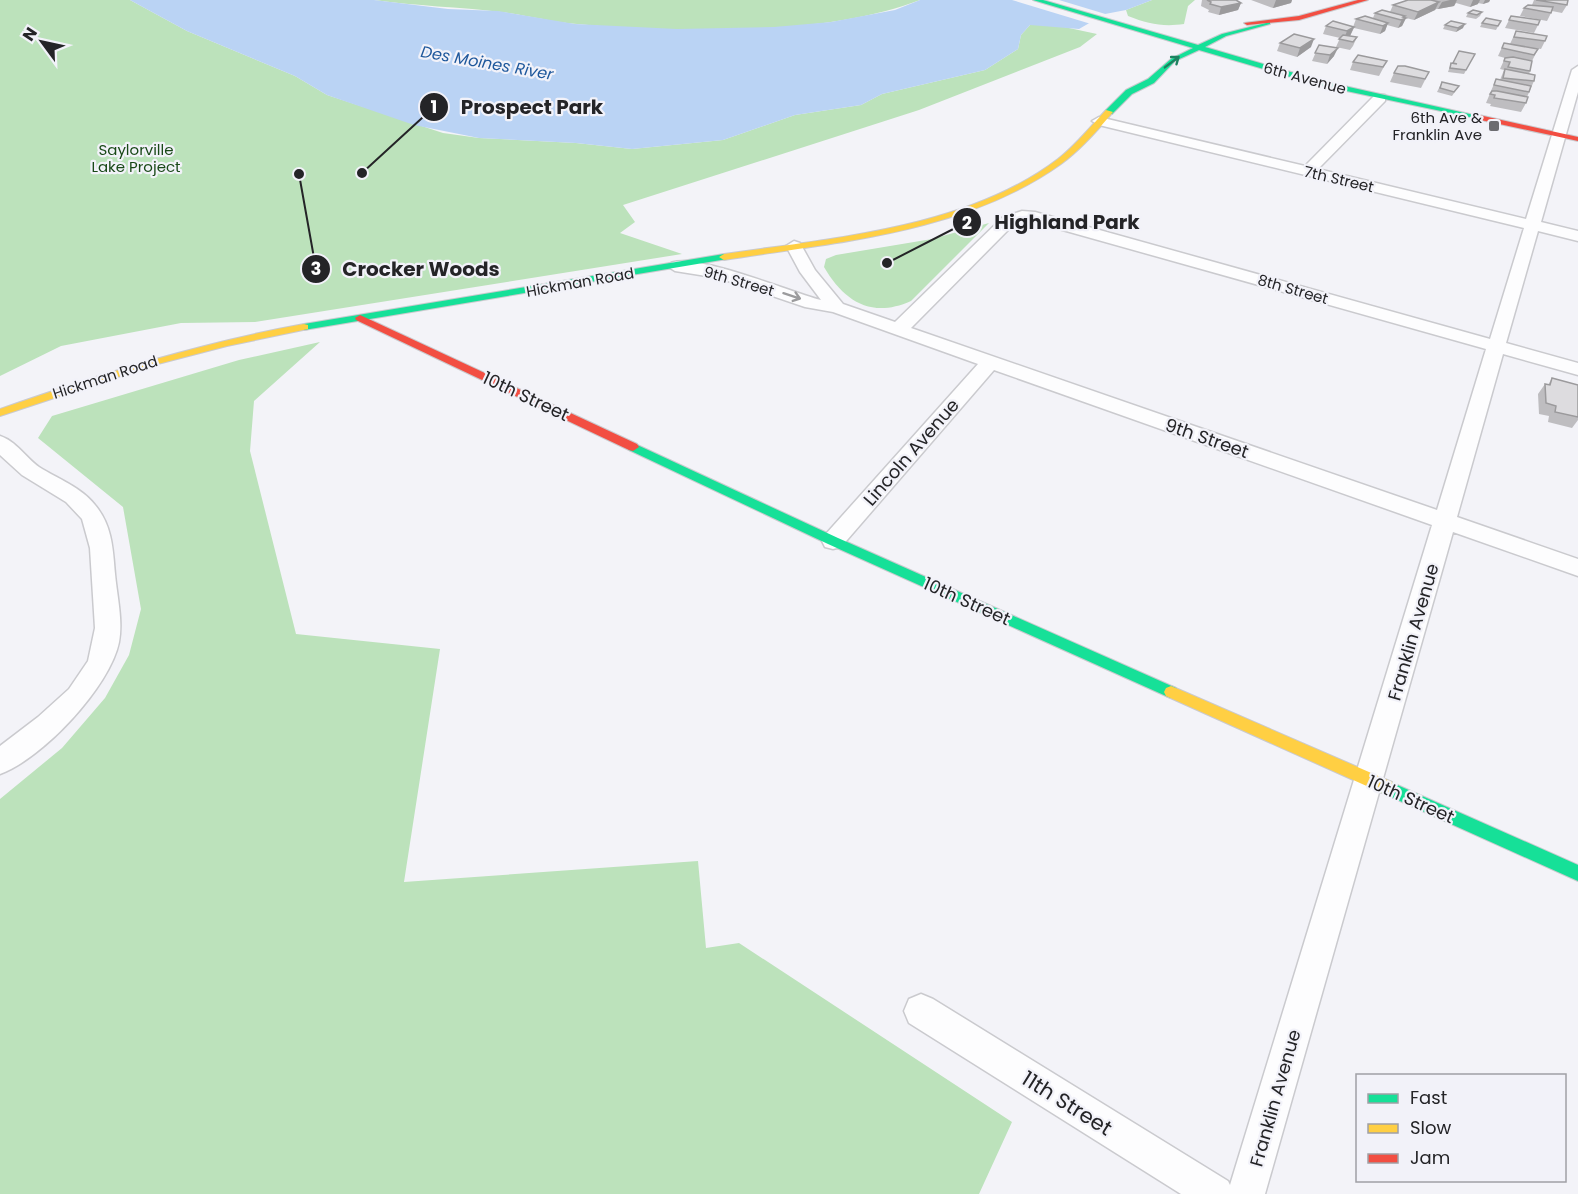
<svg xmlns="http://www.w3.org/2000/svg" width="1578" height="1194" font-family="Poppins,sans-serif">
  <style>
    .green { fill: #bce2bb }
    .water { fill: #bad3f4 }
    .pier { fill: #f3f3f8 }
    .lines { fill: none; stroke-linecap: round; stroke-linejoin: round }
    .street-casing { stroke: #cacace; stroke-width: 3 }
    .fast-casing { stroke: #cacace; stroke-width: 2 }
    .slow-casing { stroke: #cacace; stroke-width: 2 }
    .jam-casing { stroke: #cacace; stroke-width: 2 }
    .street { fill: #fdfdfe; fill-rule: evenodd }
    .fast { fill: #16e098; fill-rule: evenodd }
    .slow { fill: #ffcf43; fill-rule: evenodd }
    .jam { fill: #f24e42; fill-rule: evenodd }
    .wall { fill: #bebdc0 }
    .shaded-wall { fill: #9b9a9c }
    .building { fill: #dddcdf; stroke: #9b9a9c; stroke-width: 1.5 }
    .oneway { stroke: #1d8260 }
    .oneway2 { stroke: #9b9b9d }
    .poi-dot { fill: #6c6c70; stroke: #f2f2f9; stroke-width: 2 }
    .labels { text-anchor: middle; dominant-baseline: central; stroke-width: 4.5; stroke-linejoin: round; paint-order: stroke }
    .far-street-label { font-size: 15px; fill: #242427; stroke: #f2f2f9 }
    .far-poi-label { font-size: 15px; fill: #242427; stroke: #f2f2f9; text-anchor: end }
    .far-park-label { font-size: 15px; fill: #194917; stroke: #f2f2f9 }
    .far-water-label { font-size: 16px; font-style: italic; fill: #1f589c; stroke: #f2f2f9 }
    .street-label { font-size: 18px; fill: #242427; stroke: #f2f2f9 }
    .near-street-label { font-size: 21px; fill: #242427; stroke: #f2f2f9 }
    .leader { fill: none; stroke: #242427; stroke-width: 2 }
    .callout-dot { fill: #242427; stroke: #f2f2f9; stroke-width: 2 }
    .mark-label { font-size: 18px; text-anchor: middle; font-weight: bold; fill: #fff }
    .callout-label { font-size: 20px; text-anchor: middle; font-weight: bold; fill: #242427; stroke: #f2f2f9; stroke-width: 4.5; stroke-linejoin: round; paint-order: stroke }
  </style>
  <rect width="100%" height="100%" fill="#f3f3f8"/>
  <!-- green -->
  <path class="green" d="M0,0H130L187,31L295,76L327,95L443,133L479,138L576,143L632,149L723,140L795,115L861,105L882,94L985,70L1018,49L1021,35L1030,25H1055L1097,34L1080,47L919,110L623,205L635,222L620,233L682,254L255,322L181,323L61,346L0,376Z
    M374,0H920C826,36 678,34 577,24C552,22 527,15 501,12C459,7 416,6 374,0Z
    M1152,0H1195L1188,6L1184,24C1163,27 1148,24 1128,16L1126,10Z
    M989,223L911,301C871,319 844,301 824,267L826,259L836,255L932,239Z
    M320,342L254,401L250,451L296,634L440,649L404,882L698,861L706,948L739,943L1012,1122L979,1194H0V799L62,748L105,698L129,655L141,609L123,507L38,438L52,416L239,360Z"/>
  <!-- water -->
  <path class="water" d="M130,0H374L448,9L498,11L575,24L677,29L774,27L831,22L895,10L920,0H1152L1126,10L1105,14L1079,29L1030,25L1021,35L1018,49L985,70L882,94L861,105L795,115L723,140L632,149L576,143L479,138L414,125L327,95L295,76L187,31Z"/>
  <!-- pier -->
  <path class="pier" d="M1012,0H1059L1112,16L1091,24Z"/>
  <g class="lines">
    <!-- street casing -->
    <g class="street-casing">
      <path id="street" d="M1578,66V92L1541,222L1578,231V241L1538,231L1506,343L1578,363V375L1503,354L1457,517L1578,559V576L1453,532L1265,1194H1181L909,1023L904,1011L909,999L921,994L933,999L1228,1181L1230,1185L1432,525L994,370L841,547L833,549L825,547L822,541L825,535L978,364L833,312L805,307L719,278L675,271L667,266C682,246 797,295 821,300L800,272L786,246L794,241L800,243L815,270L843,304L895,322L1003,217L1022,211L1035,212L1490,339L1524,228L1099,125L1092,121L1099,117L1305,166L1375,95H1385V101L1318,169L1526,219L1572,70ZM1023,221L1034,222L1486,349L1437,510L911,328L1015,223Z
        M0,436C16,441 26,458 39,467C58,479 81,487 95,505C112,525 113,549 115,574C117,596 123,620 119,642C110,687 42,759 0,774V746L38,717L69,689L88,661L95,628L90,548L82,519L66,502L22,475L0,455Z"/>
    </g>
    <!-- fast casing -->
    <g class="fast-casing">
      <path id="fast" d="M1033,0H1043L1198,45L1222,34L1270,22V24L1226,36L1205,47L1322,81L1483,117L1479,119L1318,85L1199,50L1175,61L1154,83L1132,94L1112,114H1106V110L1126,90L1148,79L1171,59L1193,48Z
        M724,254L729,257L727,259L304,330L299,327L304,324Z
        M633,443L838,538L1176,688L1178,692L1176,696L1171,698L1166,696L828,544L629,450L627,447Z
        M1386,780L1578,865V881L1380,792L1378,787L1380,782Z"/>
    </g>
    <!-- slow casing -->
    <g class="slow-casing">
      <path id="slow" d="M1106,110L1113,112C1098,130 1080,150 1061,164C964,233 838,242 724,260L719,257L724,254C833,238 968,228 1058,159C1076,145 1091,126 1106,110Z
        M304,324L308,325V329L227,346L154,365L0,416V409C100,374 200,343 304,324Z
        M1171,686L1392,782L1394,787L1392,792L1386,794L1380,792L1166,696L1164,692L1166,688Z"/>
    </g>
    <!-- jam casing -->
    <g class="jam-casing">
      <path id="jam" d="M1358,0H1368L1299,20L1247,25L1244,23L1299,16Z
        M1479,115L1578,137V141L1476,119L1475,117Z
        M360,315L637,444L639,447L633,451L629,450L356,320L355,318Z"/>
    </g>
    <!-- street -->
    <use href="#street" class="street"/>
    <!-- fast -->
    <use href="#fast" class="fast"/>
    <!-- slow -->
    <use href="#slow" class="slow"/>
    <!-- jam -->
    <use href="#jam" class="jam"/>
  </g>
  <!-- wall -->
  <path class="wall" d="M1202,0H1236L1241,3L1238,10L1219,15L1208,12L1209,10L1201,6Z
    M1251,0H1292L1291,3L1273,8Z
    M1408,0H1490L1489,2L1483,4L1478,3V4L1470,7L1456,3L1454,6L1438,9H1436L1435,10L1414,20L1406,18L1402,26L1398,28L1387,25L1385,31L1380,34L1354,28L1350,36L1357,37L1353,46L1350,50L1336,47L1340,38L1323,34L1326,26L1353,27L1356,19L1373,18L1375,13L1390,12L1393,5Z
    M1534,0H1566L1567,5L1562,13L1552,11L1547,21L1520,16L1524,8L1532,5Z
    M1482,12L1480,16L1476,19L1466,17L1468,13Z
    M1511,16L1538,25L1534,33L1505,28Z
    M1501,21L1496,30L1480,27L1482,23Z
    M1445,25L1463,28L1456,32L1443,29Z
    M1516,31L1545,41L1541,49L1533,48L1538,49L1532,61L1530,71L1529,74L1534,81L1527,97L1526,103L1521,112L1490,106L1491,104L1486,103L1496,79L1500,80L1504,70L1500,69L1505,58L1498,56L1504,43L1510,44Z
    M1280,43L1311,47L1297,57L1277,51Z
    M1319,45L1334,56L1327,64L1312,61Z
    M1459,51L1475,54L1464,74L1448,72L1451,63L1453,64Z
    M1387,61L1379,76L1350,70L1353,62Z
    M1429,72L1421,88L1390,82L1394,73Z
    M1442,82L1459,86L1452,96L1437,92Z
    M1552,378L1578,385V420L1572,428L1548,422L1549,416L1539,414L1538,394L1545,384L1548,385Z"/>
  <!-- shaded-wall -->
  <path class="shaded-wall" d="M1276,0H1292L1291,3L1273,8Z
    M1450,0H1457L1454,6L1438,9L1442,2Z
    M1473,0H1480L1478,4L1470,7Z
    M1485,0H1490L1489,2L1483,4Z
    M1439,2L1435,10L1414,20L1418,12Z
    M1241,3L1238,10L1219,15L1221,7Z
    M1405,16L1404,19L1406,18L1402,26L1398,28L1403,17Z
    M1388,23L1385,31L1380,34L1383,26Z
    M1465,24L1463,28L1456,32L1458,28Z
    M1354,27L1350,36L1344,39L1347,31Z
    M1314,39L1311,47L1297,57L1300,48Z
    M1338,48L1334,56L1327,64L1330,55Z"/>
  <!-- building -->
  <path class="building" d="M1207,0H1236L1241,3L1221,7L1210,4L1211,2Z
    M1408,0H1431L1439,2L1418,12L1393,5Z
    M1536,0H1568L1567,5Z
    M1528,5L1553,7L1551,13L1524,8Z
    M1382,10L1405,16L1403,17L1406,18L1401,20L1375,13Z
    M1473,10L1482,12L1477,15L1468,13Z
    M1365,16L1388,23L1383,26L1356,19Z
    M1511,16L1540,20L1538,25L1509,20Z
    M1486,18L1501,21L1498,26L1482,23Z
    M1333,21L1354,27L1347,31L1326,26Z
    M1451,21L1465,24L1458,28L1445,25Z
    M1516,31L1547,36L1545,41L1514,37Z
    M1294,34L1314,39L1300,48L1280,43Z
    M1343,35L1357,37L1353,42L1339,39Z
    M1504,43L1538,49L1534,55L1502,48Z
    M1319,45L1338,48L1330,55L1315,53Z
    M1459,51L1475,54L1466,70L1450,68L1451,63L1457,64L1453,63Z
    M1358,55L1387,61L1383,67L1353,62Z
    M1513,57L1532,61L1530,71L1508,67L1510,62L1504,61L1505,58Z
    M1398,66H1405L1429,72L1425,79L1394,73Z
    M1505,69L1535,75L1534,81L1503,78Z
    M1496,79L1531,86L1529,92L1494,85Z
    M1442,82L1459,86L1454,92L1440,88Z
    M1492,91H1497L1528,97L1526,103L1494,98L1495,95L1490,94Z
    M1552,378L1578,385V417L1555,412L1556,406L1546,403L1545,384L1550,385Z"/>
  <!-- one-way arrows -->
  <defs><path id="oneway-shaft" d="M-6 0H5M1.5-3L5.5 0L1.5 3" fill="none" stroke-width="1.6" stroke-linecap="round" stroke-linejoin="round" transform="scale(1.5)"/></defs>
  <use class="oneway" href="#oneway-shaft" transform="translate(1172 62) rotate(-37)"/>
  <use class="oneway2" href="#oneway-shaft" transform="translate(792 296) rotate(18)"/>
  <!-- markers -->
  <rect class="poi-dot" x="1488" y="120" width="12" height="12" rx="3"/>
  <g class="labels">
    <!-- far-street labels -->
    <g class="far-street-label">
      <text transform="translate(1305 78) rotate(15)">6th Avenue</text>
      <text transform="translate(1339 179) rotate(13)">7th Street</text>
      <text transform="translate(739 281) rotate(16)">9th Street</text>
      <text transform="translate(580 282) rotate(-10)">Hickman Road</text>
      <text transform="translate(1293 289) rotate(16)">8th Street</text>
      <text transform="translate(105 377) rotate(-18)">Hickman Road</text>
    </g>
    <!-- far-poi labels -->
    <g class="far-poi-label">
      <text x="1482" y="117">6th Ave &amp;<tspan x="1482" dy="17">Franklin Ave</tspan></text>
    </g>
    <!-- far-park labels -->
    <g class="far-park-label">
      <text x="136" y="149">Saylorville<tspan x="136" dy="17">Lake Project</tspan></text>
    </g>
    <!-- far-water labels -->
    <g class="far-water-label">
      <text transform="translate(487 63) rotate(10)">Des Moines River</text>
    </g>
    <!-- street labels -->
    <g class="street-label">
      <text transform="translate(526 396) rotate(25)">10th Street</text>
      <text transform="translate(1207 438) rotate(19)">9th Street</text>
      <text transform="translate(911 452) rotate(-49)">Lincoln Avenue</text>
      <text transform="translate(967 601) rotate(24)">10th Street</text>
      <text transform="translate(1413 632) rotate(-74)">Franklin Avenue</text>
      <text transform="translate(1411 799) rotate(24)">10th Street</text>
      <text transform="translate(1275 1098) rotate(-74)">Franklin Avenue</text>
    </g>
    <!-- near-street labels -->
    <g class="near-street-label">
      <text transform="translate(1067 1103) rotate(32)">11th Street</text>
    </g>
  </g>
  <!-- callouts -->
  <path class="leader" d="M362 173L434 107M887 263L967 222M299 174L316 269"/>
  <g class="callout-dot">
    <circle cx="362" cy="173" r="6"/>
    <circle cx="887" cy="263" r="6"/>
    <circle cx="299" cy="174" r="6"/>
    <circle cx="434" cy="107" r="15"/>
    <circle cx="967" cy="222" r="15"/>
    <circle cx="316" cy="269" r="15"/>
  </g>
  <g class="mark-label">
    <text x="434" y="113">1</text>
    <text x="967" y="229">2</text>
    <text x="316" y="275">3</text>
  </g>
  <g class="callout-label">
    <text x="532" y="114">Prospect Park</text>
    <text x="1067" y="229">Highland Park</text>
    <text x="421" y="276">Crocker Woods</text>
  </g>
  <!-- legend -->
  <rect x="1356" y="1074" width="210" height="108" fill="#f2f2f9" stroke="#a0a0a5" stroke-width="1.5"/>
  <rect x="1368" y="1094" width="30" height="9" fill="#16e098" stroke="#a0a0a5" stroke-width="1.5"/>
  <text x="1410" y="1104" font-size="18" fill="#242427">Fast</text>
  <rect x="1368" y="1124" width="30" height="9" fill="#ffcf43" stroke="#a0a0a5" stroke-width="1.5"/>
  <text x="1410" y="1134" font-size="18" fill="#242427">Slow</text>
  <rect x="1368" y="1154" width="30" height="9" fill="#f24e42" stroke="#a0a0a5" stroke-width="1.5"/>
  <text x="1410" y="1164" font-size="18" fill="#242427">Jam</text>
  <!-- north arrow -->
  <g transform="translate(42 42) rotate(303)" stroke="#f2f2f9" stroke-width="4.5" paint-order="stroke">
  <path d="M0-4.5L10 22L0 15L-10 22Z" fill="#242427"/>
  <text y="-9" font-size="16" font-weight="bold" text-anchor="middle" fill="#242427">N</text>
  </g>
</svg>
